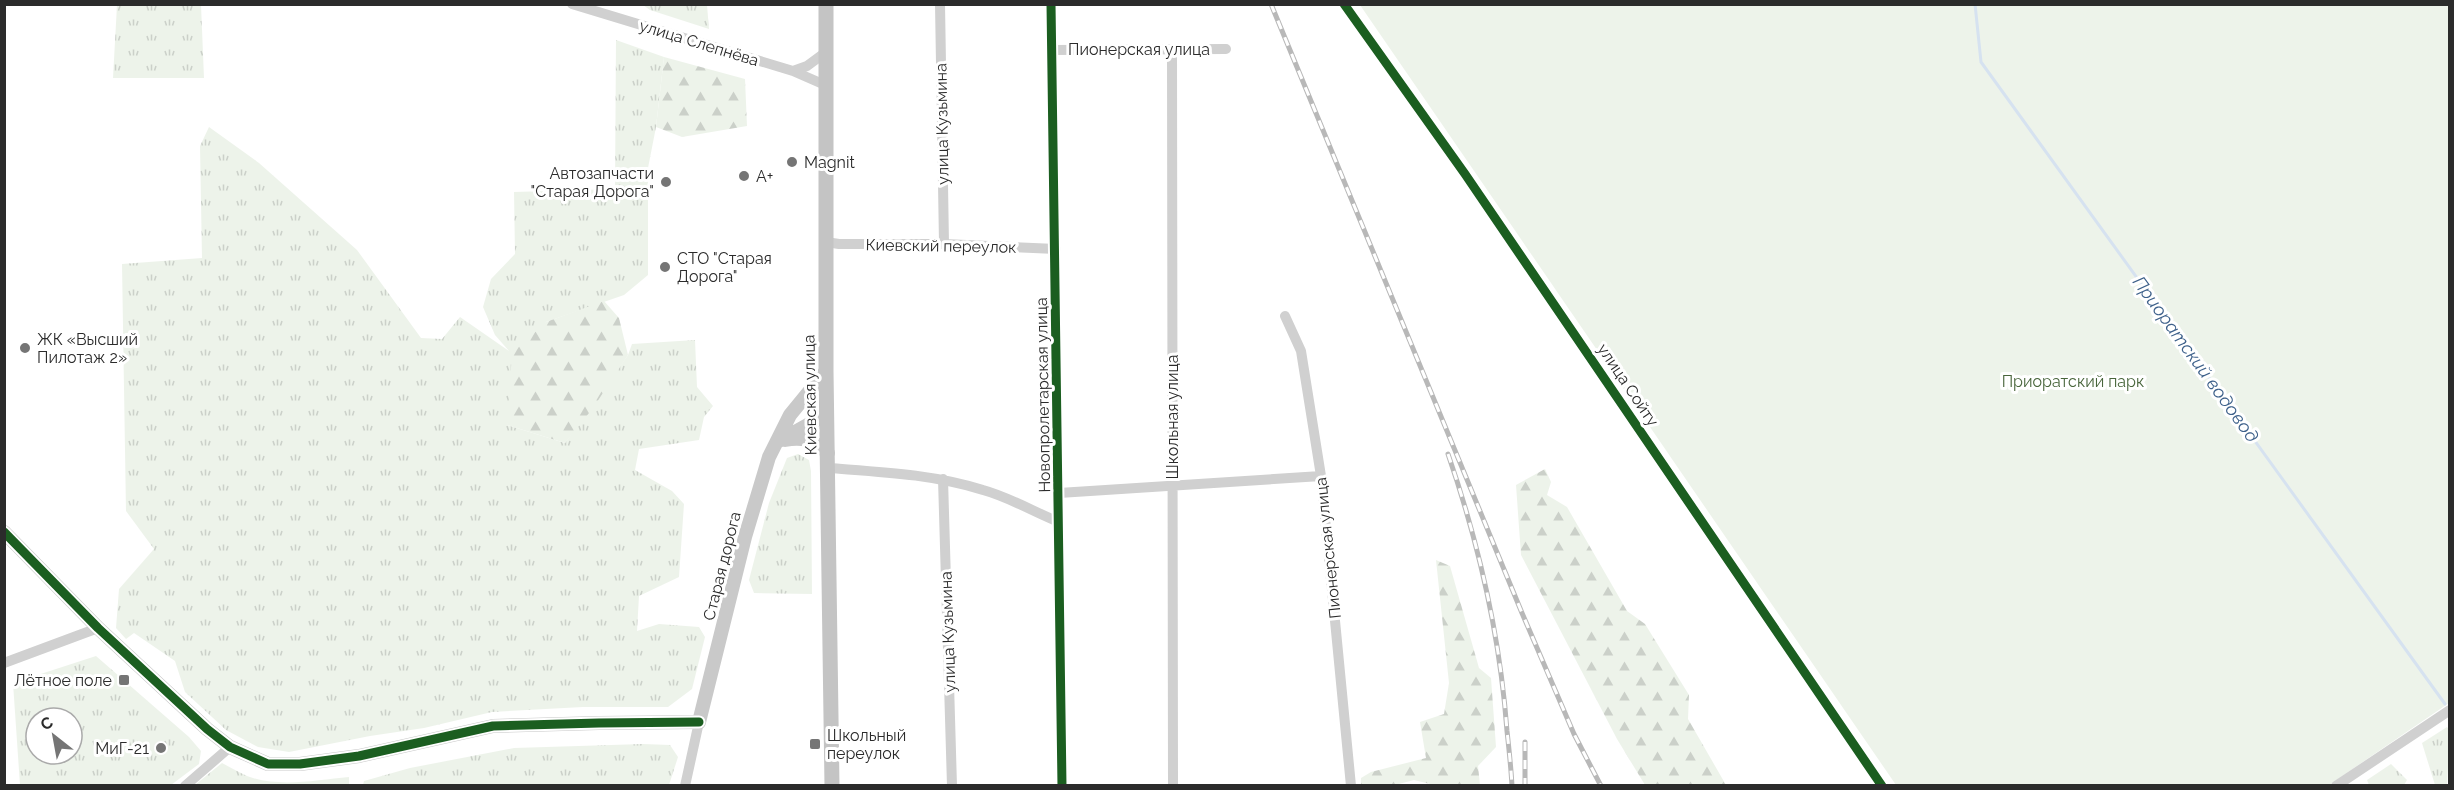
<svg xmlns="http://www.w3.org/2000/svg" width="2454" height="790" font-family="Raleway,sans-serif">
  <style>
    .grass { fill: url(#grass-tufts); fill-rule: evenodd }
    .forest { fill: url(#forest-firs) }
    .park { fill: #edf3ea }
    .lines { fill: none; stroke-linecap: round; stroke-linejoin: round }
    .stream { stroke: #d6e2f0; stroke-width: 3 }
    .street { stroke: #d0d0d0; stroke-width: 10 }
    .secondary { stroke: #c9c9c9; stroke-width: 14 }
    .primary { stroke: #c4c4c4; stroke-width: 15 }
    .rail-casing { stroke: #b8b8b8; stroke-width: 5 }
    .rail { stroke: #fff; stroke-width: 3; stroke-dasharray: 9; stroke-linecap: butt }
    .cycleway-casing { stroke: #fff; stroke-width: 13 }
    .cycleway { stroke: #1b5e20; stroke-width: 9 }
    .poi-dot { fill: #757575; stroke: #fff; stroke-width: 2 }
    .labels { text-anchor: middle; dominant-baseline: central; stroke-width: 6; stroke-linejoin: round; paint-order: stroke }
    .street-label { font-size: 16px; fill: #2b2b2b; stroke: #fff }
    .poi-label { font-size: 16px; fill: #2b2b2b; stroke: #fff; text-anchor: start }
    .park-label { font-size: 16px; fill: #48653b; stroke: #fff }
    .water-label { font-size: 18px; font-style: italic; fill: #3d608a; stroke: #fff }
  </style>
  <defs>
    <pattern id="grass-tufts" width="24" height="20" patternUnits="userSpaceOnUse" patternTransform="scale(1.5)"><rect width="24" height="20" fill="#edf3ea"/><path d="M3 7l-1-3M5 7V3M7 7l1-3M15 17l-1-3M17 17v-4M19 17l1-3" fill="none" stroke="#cbd0c9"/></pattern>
    <pattern id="forest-firs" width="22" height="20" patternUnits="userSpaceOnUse" patternTransform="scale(1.5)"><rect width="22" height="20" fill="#edf3ea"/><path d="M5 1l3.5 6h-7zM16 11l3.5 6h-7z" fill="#cbd0c9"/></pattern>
  </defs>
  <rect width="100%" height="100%" fill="#fff"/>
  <!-- grass -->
  <path class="grass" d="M117,5H201L204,78H113Z
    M643,5H707L709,29L650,10Z
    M616,40L664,57L656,127L648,168V275L624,295L546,322L507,425L565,443L628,355L632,344L695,340L697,387L713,406L704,417L699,440L639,449L635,470L672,491L684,504L679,577L639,596L637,631L659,624L699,627L705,637L692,689L668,707H583L492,712L424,728L370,736L289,752L258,747L226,730L185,692L175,661L134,633L126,639L116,628L119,589L154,549L126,511L122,264L202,258L200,146L209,127L259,163L357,250L421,338L442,339L460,317L509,351L495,335L483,307L491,279L515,254L514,192L615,189Z
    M798,454L809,460L811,471L812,594L754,593L749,580L769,503L787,458Z
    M96,656L189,737L201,751L199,764L171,785H20L13,683ZM36,718H72V754H36Z
    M2447,727L2450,731L2447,785H2435L2422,743Z
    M643,744L670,745L678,757L669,785H363L364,781L410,768L514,748Z
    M222,763C230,767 238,772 247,776C278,788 317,780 349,777V786L195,785Z
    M2391,764L2407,780L2404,785H2369L2367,780Z"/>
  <!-- forest -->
  <path class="forest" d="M664,57L745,79L747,126L682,137L656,127Z
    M604,301L619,318L628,355L593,408L565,443L507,425L512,353L546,322Z
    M1545,469L1551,482L1547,495L1567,507L1627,611L1645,624L1689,695L1688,719L1726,785H1645L1617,739L1521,555L1516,485Z
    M1436,560L1450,566L1479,668L1491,678L1496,747L1478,766L1480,785H1434L1414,780L1395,785H1361V778L1371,772L1426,758L1420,722L1444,714L1449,683Z"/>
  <!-- park -->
  <path class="park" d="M1360,5H2449V703L2329,785H1896Z"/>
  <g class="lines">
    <!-- stream -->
    <path class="stream" d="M1975,4L1981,62L2445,704"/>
    <!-- street -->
    <path class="street" d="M572,4L793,71L825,85
      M940,4L944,244
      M1051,4L1062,786
      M1344,4L1465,174L1882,786
      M1172,49L1173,786
      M1052,50L1226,49
      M793,71L807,66L826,52
      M826,242L839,244H944L1056,249
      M1285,316L1301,351L1321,476L1351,786
      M829,468C881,472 932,474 983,490C1009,497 1034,512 1059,522
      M943,479L952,786
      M1059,493L1321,476
      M4,663L98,628
      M185,786L230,747
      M685,786L699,722
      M2336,786L2450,710"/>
    <!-- secondary -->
    <path class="secondary" d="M785,440C804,436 814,441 828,453
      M777,442L827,414
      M4,532L98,628L207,729L230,747L268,764H300L359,756L493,726L599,723L699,722L745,537L769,457L790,415L826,371"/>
    <!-- primary -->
    <path class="primary" d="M826,4V371L832,786"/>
    <!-- rail casing -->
    <g class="rail-casing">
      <path id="rail" d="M1271,4L1522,613L1574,734L1601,786
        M1448,454C1479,544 1500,636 1507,731C1509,749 1511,767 1512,786
        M1525,742V786"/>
    </g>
    <!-- rail -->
    <use href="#rail" class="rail"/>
    <!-- cycleway casing -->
    <g class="cycleway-casing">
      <path id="cycleway" d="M1051,4L1062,786
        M1344,4L1465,174L1882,786
        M4,532L98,628L207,729L230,747L268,764H300L359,756L493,726L599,723L699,722"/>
    </g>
    <!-- cycleway -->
    <use href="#cycleway" class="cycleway"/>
  </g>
  <!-- markers -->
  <g class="poi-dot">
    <circle cx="792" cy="162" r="6"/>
    <circle cx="744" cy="176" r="6"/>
    <circle cx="666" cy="182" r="6"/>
    <circle cx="665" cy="267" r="6"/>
    <circle cx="25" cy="348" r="6"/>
    <rect x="118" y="674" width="12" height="12" rx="3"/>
    <rect x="809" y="738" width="12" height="12" rx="3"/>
    <circle cx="161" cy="748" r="6"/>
  </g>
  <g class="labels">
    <!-- street labels -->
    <g class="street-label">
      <text transform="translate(699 43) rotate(17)">улица Слепнёва</text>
      <text x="1139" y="49">Пионерская улица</text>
      <text transform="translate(942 124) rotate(-91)">улица Кузьмина</text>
      <text transform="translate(941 246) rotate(1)">Киевский переулок</text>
      <text transform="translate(1628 385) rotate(56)">улица Сойту</text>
      <text transform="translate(810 395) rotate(-91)">Киевская улица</text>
      <text transform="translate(1043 395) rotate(-91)">Новопролетарская улица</text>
      <text transform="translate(1172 417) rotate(-90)">Школьная улица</text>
      <text transform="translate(1328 548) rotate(-96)">Пионерская улица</text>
      <text transform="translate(722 566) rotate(-76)">Старая дорога</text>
      <text transform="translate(948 632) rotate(-92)">улица Кузьмина</text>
    </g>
    <!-- poi labels -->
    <g class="poi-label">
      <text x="804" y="162">Magnit</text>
      <text x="654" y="173" text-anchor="end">Автозапчасти<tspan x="654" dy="18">"Старая Дорога"</tspan></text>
      <text x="756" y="176">А+</text>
      <text x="677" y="258">СТО "Старая<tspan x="677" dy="18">Дорога"</tspan></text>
      <text x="37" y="339">ЖК «Высший<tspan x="37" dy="18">Пилотаж 2»</tspan></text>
      <text x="112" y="680" text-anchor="end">Лётное поле</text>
      <text x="827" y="735">Школьный<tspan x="827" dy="18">переулок</tspan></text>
      <text x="149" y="748" text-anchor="end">МиГ-21</text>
    </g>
    <!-- park labels -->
    <g class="park-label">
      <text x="2073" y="381">Приоратский парк</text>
    </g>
    <!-- water labels -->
    <g class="water-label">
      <text transform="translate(2196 359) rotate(54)">Приоратский водовод</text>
    </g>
  </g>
  <!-- border -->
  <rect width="2454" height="790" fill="none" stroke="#2b2b2b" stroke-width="12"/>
  <!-- north arrow -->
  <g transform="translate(54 736) rotate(329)"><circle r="28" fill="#ffffff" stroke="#aaaaaa" stroke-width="1.5"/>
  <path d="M0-4.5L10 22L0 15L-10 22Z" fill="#757575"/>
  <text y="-9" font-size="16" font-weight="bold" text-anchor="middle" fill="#2b2b2b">С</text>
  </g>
</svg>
